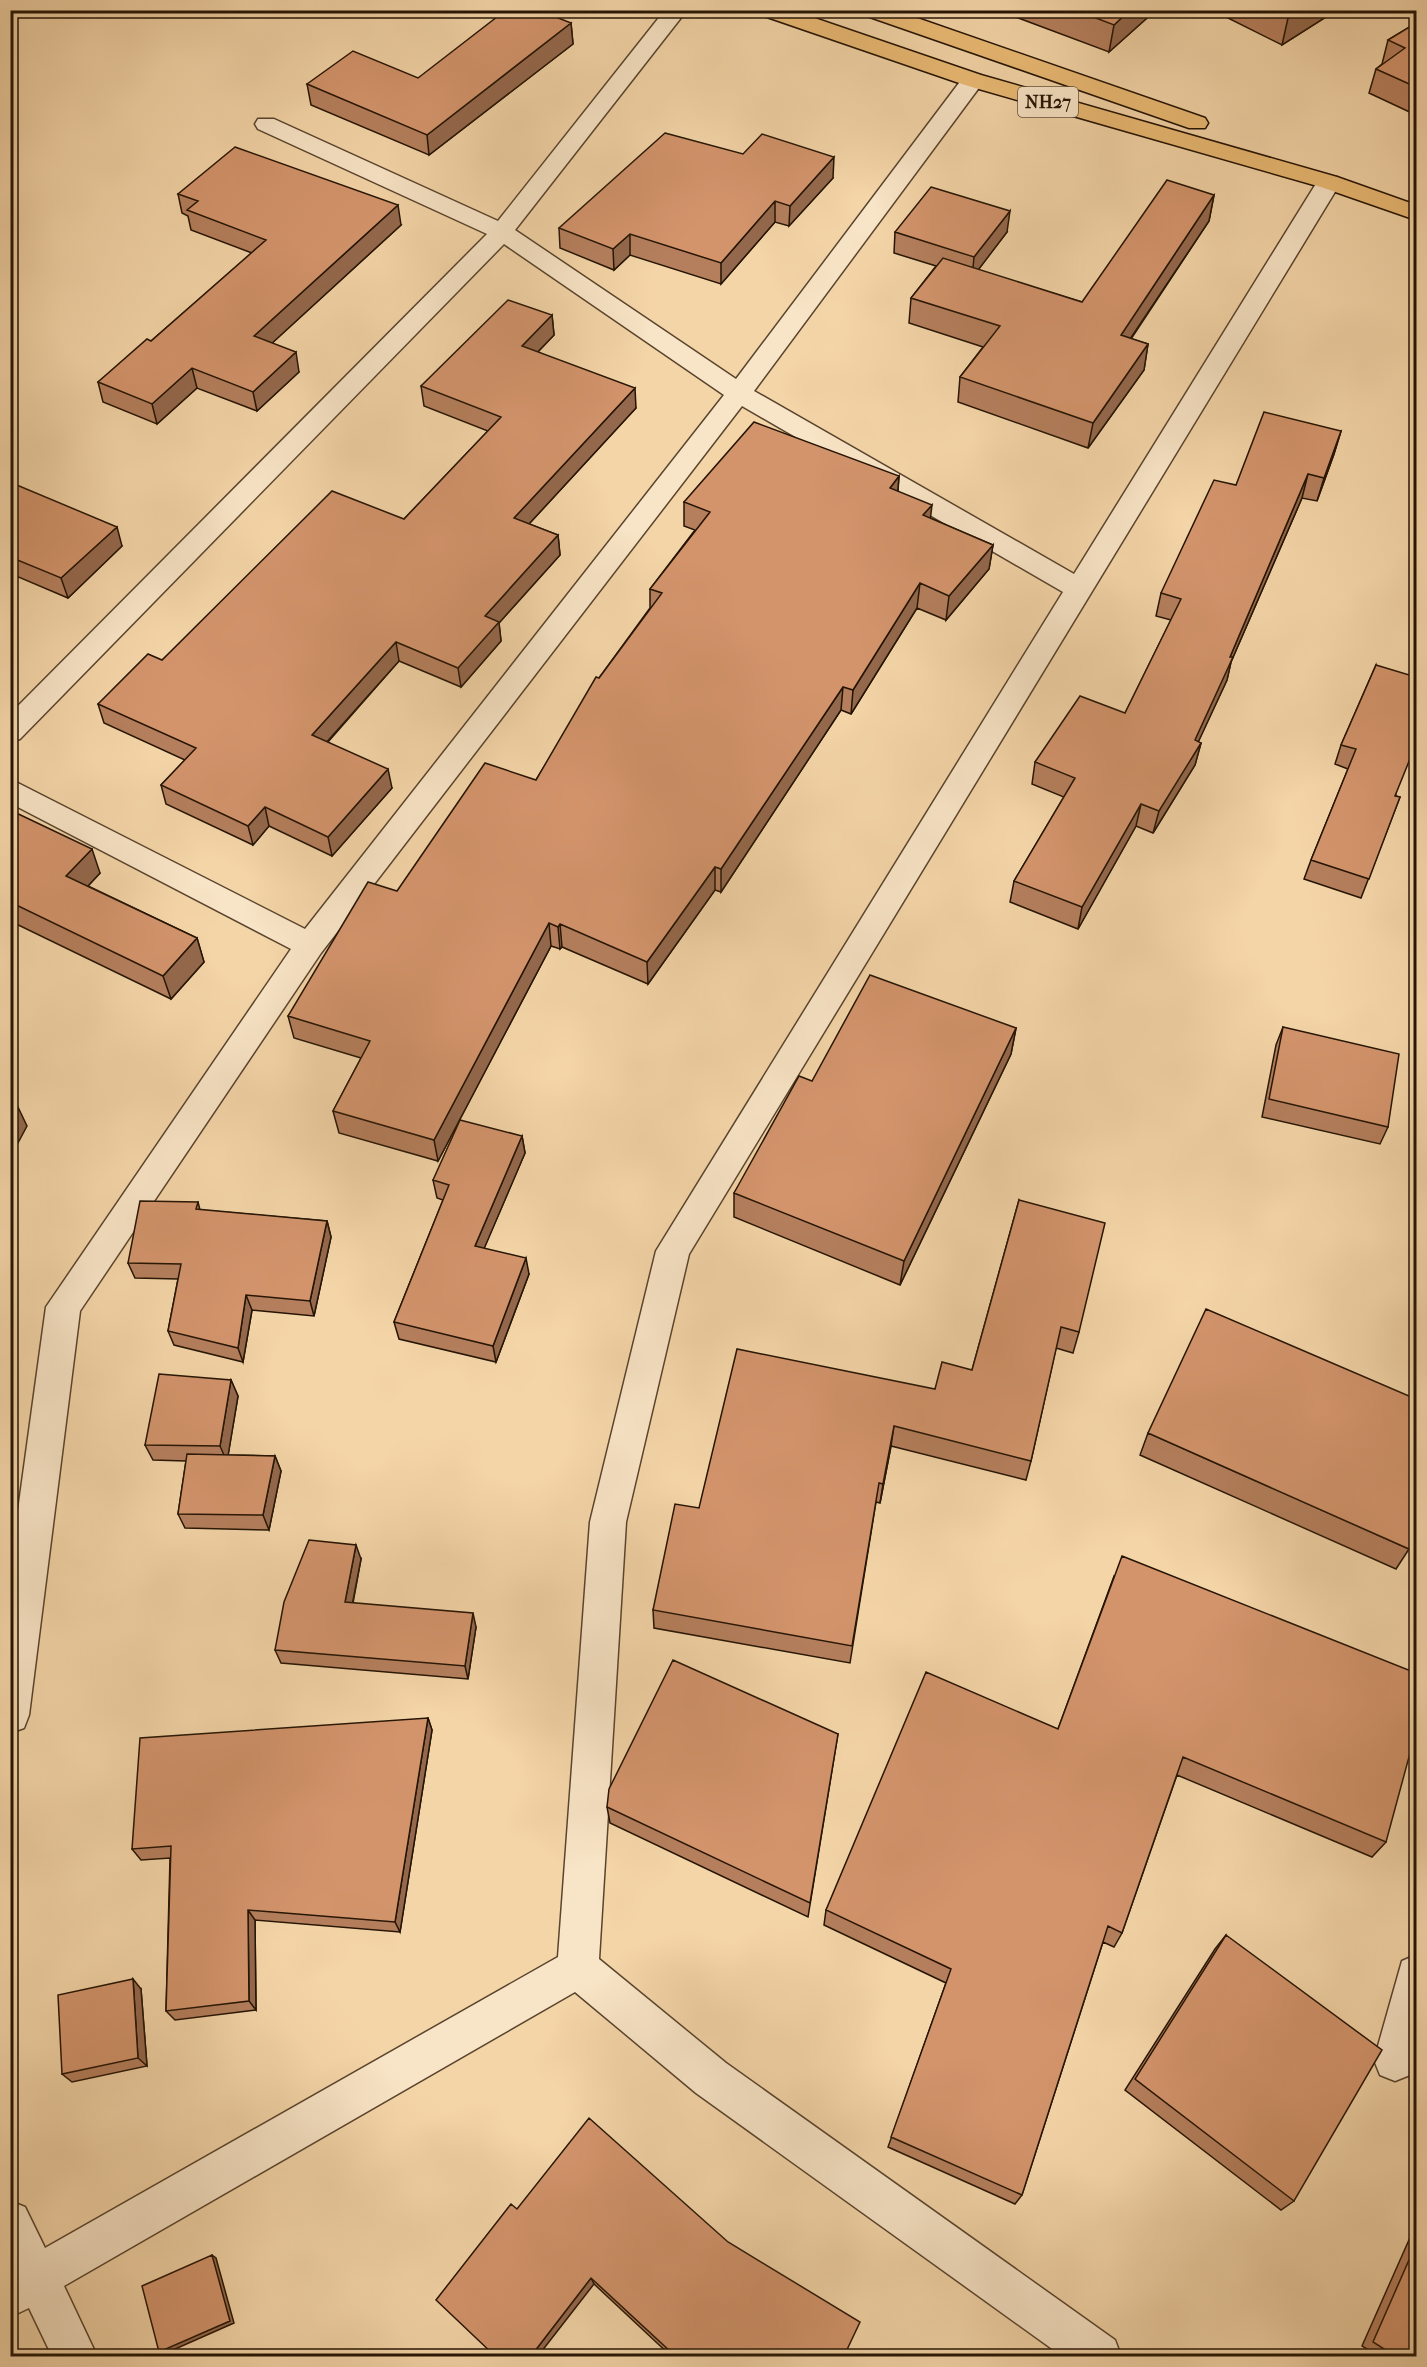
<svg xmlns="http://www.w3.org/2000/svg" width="1427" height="2367" font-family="'IM FELL French Canon',serif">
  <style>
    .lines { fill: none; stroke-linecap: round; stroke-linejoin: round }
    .minor-casing { stroke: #59442d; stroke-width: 3 }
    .highway-casing { stroke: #251404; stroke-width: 3 }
    .minor { fill: #f8e4c6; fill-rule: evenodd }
    .highway { fill: #eaba74; fill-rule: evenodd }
    .wall { fill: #b57f5d; stroke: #251404; stroke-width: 1.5 }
    .shaded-wall { fill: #94684c; stroke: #251404; stroke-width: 1.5 }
    .building { fill: #d3946c; stroke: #251404; stroke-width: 1.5 }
    .labels { text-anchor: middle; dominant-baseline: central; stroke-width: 4.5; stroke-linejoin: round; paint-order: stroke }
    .shield { fill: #f8e4c6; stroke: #64523e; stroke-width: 1.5 }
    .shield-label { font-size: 18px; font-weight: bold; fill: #251404 }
  </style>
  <rect width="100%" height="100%" fill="#f4d5a8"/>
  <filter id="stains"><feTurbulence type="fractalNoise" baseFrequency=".00333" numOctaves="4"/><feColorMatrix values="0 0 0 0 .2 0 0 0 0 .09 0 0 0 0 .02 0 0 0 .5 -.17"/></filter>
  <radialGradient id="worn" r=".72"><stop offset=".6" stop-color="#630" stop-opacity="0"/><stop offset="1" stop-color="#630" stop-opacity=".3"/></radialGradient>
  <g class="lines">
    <!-- minor casing -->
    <g class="minor-casing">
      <path id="minor" d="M665,10H687L515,230L736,379L965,75H981L984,80L981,85L754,391L1074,574L1317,182L1321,177H1337L1341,182L689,1254L626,1522L599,1959L726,2063L1115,2340L1121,2356H1062L696,2093L575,1992L64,2286L97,2356H52L29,2308L10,2317V2201L25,2207L45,2248L558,1957L590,1522L656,1251L1063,592L742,406L321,953L80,1311L29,1715L24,1728L10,1733V1569L46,1307L291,949L10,803V779L305,929L724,395L504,244L20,739L10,742V714L487,234L258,129L255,124L258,119H274L498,221Z
        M1416,1955V2057L1410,2075L1395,2081L1380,2075L1374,2060L1402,1961Z"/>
    </g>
    <!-- highway casing -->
    <g class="highway-casing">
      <path id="highway" d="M759,10H791L981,75L1337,177L1416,205V220L1321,187L965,85L761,15Z
        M862,10H894L1205,118L1208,123L1205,128H1189L864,15Z"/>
    </g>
    <!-- minor -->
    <use href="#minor" class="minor"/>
    <!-- highway -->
    <use href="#highway" class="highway"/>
  </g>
  <!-- wall -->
  <path class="wall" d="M997,10H1156L1109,52Z
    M1212,10H1337L1282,45Z
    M571,23L573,44L429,155L311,105L307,84L418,78Z
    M1416,23V115L1369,93L1376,69L1382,64L1388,40Z
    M743,154L833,178L789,226L775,222L721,284L630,255L614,270L560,248L559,228Z
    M178,194L401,225L272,343L299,372L257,411L197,388L157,424L103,402L98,382L151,341L252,253L191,230L188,216L182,213Z
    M1214,195L1209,221L1131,339L1148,344L1144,370L1088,448L958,402L960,377L983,347L909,323L911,298L936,266L894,253L895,232H1007L978,270L1082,302Z
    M552,315L554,335L538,352L636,408L529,524L558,535L560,555L499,623L501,641L461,687L399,661L328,742L392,788L332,856L269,826L253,845L166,804L161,785L185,760L104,723L98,704L162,660L404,519L488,431L424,406L421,386Z
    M1341,431L1334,454L1317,501L1302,498L1231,662L1227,680L1198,742L1201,743L1195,765L1153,833L1136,826L1078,929L1010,902L1014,881L1064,797L1032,784L1035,762L1125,713L1171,620L1156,616L1161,593L1236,485Z
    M899,476L898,491L930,518L993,545L989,569L946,620L917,608L851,714L841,710L721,892L715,890L648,984L562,947L560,949L551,946L438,1161L339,1133L333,1111L361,1058L294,1038L288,1016L397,891L536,780L599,678L650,608V589L695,530L684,526V502Z
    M10,485L122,546L68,598L14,575L10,578Z
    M1376,665L1396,796L1400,797L1361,898L1304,879L1311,860L1348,769L1335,764L1341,745Z
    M10,810L100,873L88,886L197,938L204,962L171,999L10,921Z
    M1283,1027L1388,1127L1380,1144L1262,1117L1276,1045Z
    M1016,1028L1011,1054L900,1285L734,1217V1193L812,1081Z
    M522,1136L525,1153L484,1248L529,1274L496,1362L399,1339L394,1322L443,1200L437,1198L433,1180Z
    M1019,1200L1079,1332L1073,1353L1056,1348L1031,1461L1026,1480L891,1446L880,1503L876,1502L850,1663L654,1628L653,1610L699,1508L972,1370Z
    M198,1202L200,1210L327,1221L331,1237L314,1316L252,1310L243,1362L174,1345L168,1331L178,1279L135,1278L128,1263Z
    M231,1380L238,1396L228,1455L275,1456L281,1471L269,1530L185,1528L178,1514L186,1461L153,1460L145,1445Z
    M1148,1433L1409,1549L1396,1569L1140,1455Z
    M361,1559L353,1603L476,1627L468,1679L281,1663L275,1650Z
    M1114,1576L1386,1842L1372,1857L1177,1775L1122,1933L1114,1947L1103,1942L1022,2195L1015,2204L888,2147L946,1983L824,1925L826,1910L1058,1729Z
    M428,1718L432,1730L400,1932L255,1920L256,2010L175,2020L166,2011L170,1858L141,1860L132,1849Z
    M838,1734L808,1917L610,1823L607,1807Z
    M1226,1935L1294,2201L1281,2210L1125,2090L1215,1949Z
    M141,1989L147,2066L72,2082L62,2074Z
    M517,2209L844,2356H671L594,2284Z
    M1416,2224V2356H1378L1362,2346Z"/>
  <!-- shaded-wall -->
  <path class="shaded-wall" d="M1130,10H1156L1109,52L1114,25Z
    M1300,10H1337L1282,45L1288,18Z
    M571,23L573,44L429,155L427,135Z
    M834,157L833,178L789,226L790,206Z
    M1214,195L1209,221L1116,360L1121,335Z
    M775,201V222L721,284V263Z
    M398,205L401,225L258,356L254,336Z
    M1010,211L1007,232L972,278L974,257Z
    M630,234V255L614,270L613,249Z
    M552,315L554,335L524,366L522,346Z
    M1148,344L1144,370L1088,448L1093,423Z
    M296,352L299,372L257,411L253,392Z
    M192,368L197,388L157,424L152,404Z
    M635,388L636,408L516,538L514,518Z
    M1341,431L1334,454L1317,501L1324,478Z
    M1308,474L1302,498L1231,662L1227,680L1189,762L1201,743L1195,765L1153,833L1159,811L1230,657Z
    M899,476L897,500L890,488Z
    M932,505L929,530L923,515Z
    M117,527L122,546L68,598L61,578Z
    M558,535L560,555L499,623L501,641L461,687L458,668L485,616Z
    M993,545L989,569L946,620L949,596Z
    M10,564L14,575L10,578Z
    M920,583L917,608L851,714L853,690Z
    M396,642L399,661L316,754L312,735Z
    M843,687L841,710L721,892V869Z
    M388,769L392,788L332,856L328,837Z
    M1141,804L1136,826L1078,929L1082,907Z
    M265,807L269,826L253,845L248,826Z
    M92,849L100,873L75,900L66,876Z
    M715,867V890L648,984L647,962Z
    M549,923L551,946L438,1161L434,1140Z
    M560,924L562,947L560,949L558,927Z
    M197,938L204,962L171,999L163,976Z
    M10,973L16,986L10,996Z
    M1016,1028L1011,1054L900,1285L904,1261Z
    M17,1105L27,1126L10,1158V1118Z
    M522,1136L525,1153L478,1263L475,1246Z
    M327,1221L331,1237L314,1316L310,1301Z
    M526,1258L529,1274L496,1362L493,1346Z
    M246,1295L252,1310L243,1362L238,1348Z
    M231,1380L238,1396L227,1462L220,1446Z
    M894,1426L891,1446L880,1503L883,1484Z
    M275,1456L281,1471L269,1530L263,1515Z
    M356,1545L361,1559L350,1616L345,1602Z
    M473,1613L476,1627L468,1679L465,1666Z
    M428,1718L432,1730L400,1932L395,1922Z
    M248,1910L255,1920L256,2010L249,2001Z
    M133,1979L141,1989L147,2066L138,2058Z
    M212,2255L216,2258L234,2323L164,2354L159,2352Z
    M591,2278L594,2284L538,2356H531Z"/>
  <!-- building -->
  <path class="building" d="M506,10H538L571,23L427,135L307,84L353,51L418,78Z
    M1075,10H1130L1114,25Z
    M1274,10H1300L1288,18Z
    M1416,23V87L1376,69L1405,48L1388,40Z
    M665,133L743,154L762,134L834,157L790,206L775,201L721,263L630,234L613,249L559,228Z
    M235,147L398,205L254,336L296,352L253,392L192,368L152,404L98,382L147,339L151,341L266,240L187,210L198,201L178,194Z
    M1167,180L1214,195L1121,335L1148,344L1093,423L960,377L1000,326L911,298L943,258L1082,302Z
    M931,187L1010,211L974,257L895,232Z
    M508,300L552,315L522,346L635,388L514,518L558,535L485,616L499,622L458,668L396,642L312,735L388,769L328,837L265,807L248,826L161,785L196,748L98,704L148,654L162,660L332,491L404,519L501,417L421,386Z
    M1264,412L1341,431L1324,478L1308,474L1230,657H1233L1195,740L1201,743L1159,811L1141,804L1082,907L1014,881L1075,778L1035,762L1080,696L1125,713L1181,599L1161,593L1214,480L1236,485Z
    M754,422L899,476L890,488L932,505L923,515L993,545L949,596L920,583L853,690L843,687L721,869L715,867L647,962L560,924L558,927L549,923L434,1140L333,1111L370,1041L288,1016L368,882L397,891L485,763L536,780L596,677L599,678L662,593L650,589L710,512L684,502Z
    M12,483L117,527L61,578L10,557V485Z
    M1376,665L1416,677V744L1395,796L1400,797L1369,879L1311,860L1356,749L1341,745Z
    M10,810L92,849L66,876L197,938L163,976L10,902Z
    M870,975L1016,1028L904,1261L734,1193L799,1076L812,1081Z
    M1283,1027L1399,1054L1388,1127L1269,1099Z
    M10,1104L17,1105L10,1118Z
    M460,1120L522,1136L475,1246L526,1258L493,1346L394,1322L449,1185L433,1180Z
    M1019,1200L1105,1223L1079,1332L1061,1327L1031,1461L894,1426L883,1484L879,1483L852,1646L653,1610L675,1504L699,1508L737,1349L935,1389L942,1362L972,1370Z
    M140,1201L198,1202L196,1209L327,1221L310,1301L246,1295L238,1348L168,1331L181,1264L128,1263Z
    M1206,1309L1416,1399V1530L1409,1549L1148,1433Z
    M159,1374L231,1380L220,1446L145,1445Z
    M187,1454L275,1456L263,1515L178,1514Z
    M309,1540L356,1545L345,1602L473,1613L465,1666L275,1650L284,1602Z
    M1122,1556L1416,1673V1731L1386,1842L1183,1757L1122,1933L1108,1926L1022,2195L891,2137L951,1969L826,1910L926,1672L1058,1729Z
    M673,1660L838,1734L810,1903L607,1807L609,1789Z
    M428,1718L395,1922L248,1910L249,2001L166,2011L171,1846L132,1849L140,1738Z
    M1226,1935L1382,2050L1294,2201L1135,2079Z
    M133,1979L138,2058L62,2074L58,1995Z
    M589,2118L728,2242L860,2322L844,2356H672L673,2354L591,2278L531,2356H495L436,2300L511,2204L517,2209Z
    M1416,2244V2356H1395L1373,2342Z
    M212,2255L230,2321L159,2352L142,2286Z"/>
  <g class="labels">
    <!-- shield labels -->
    <rect class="shield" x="1018" y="87" width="60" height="30" rx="4.5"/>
    <g class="shield-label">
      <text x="1048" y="102">NH27</text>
    </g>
  </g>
  <!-- margin -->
  <rect width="1427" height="2367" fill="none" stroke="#f4d5a8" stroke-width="36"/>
  <rect x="12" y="12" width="1403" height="2343" fill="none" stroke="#251404" stroke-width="3"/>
  <rect x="18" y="18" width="1391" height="2331" fill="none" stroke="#251404" stroke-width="1.5"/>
  <rect width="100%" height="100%" filter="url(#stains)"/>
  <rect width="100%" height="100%" fill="url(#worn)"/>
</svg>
